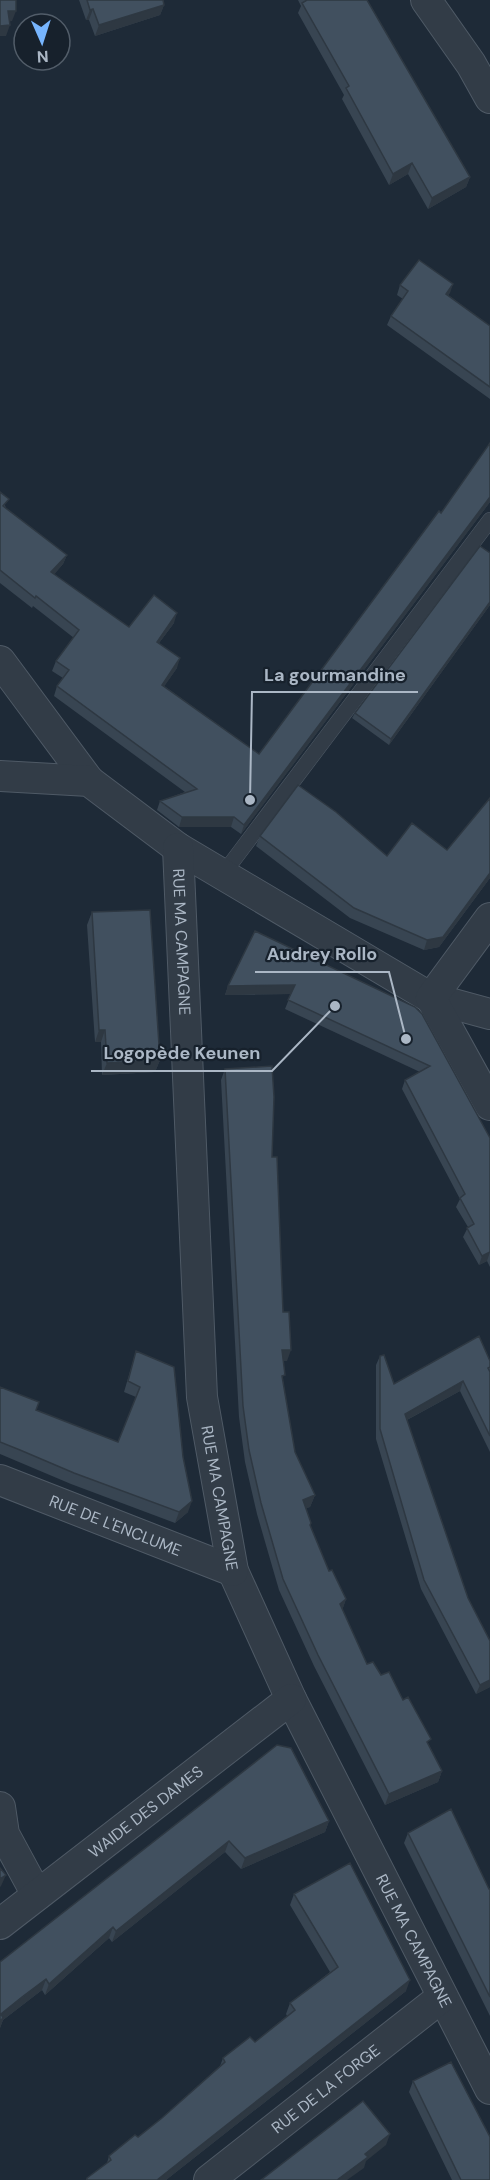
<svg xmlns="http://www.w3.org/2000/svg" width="490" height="2180" font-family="'DM Sans',sans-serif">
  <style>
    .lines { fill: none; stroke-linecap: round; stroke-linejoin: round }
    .lane-casing { stroke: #4f5a66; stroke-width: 16 }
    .street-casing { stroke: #4f5a66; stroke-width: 32 }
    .lane { stroke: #323c47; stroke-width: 15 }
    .street { stroke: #323c47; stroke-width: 30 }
    .wall { fill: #384552 }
    .shaded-wall { fill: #2e3842 }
    .building { fill: #41505f; stroke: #2e3842; stroke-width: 1.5 }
    .labels { text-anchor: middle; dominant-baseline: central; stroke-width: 4.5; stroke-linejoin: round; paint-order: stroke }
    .street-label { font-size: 16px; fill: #abb7c5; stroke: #17212c }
    .leader { fill: none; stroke: #abb7c5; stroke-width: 2 }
    .callout-dot { fill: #abb7c5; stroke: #17212c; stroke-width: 2 }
    .callout-label { font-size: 18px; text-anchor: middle; font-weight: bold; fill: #abb7c5; stroke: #17212c; stroke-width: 4.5; stroke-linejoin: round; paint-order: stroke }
  </style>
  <rect width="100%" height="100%" fill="#1e2a37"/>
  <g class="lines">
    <!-- lane casing -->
    <g class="lane-casing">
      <path id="lane" d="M223,874L490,520"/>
    </g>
    <!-- street casing -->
    <g class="street-casing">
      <g id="street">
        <path d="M426,0L471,64L490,98"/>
        <path d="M0,661L89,781"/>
        <path d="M0,776L89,781L178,848L431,998L490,1014"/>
        <path id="s1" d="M178,848L202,1397L233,1571L291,1699L490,2089"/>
        <path d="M490,918L431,998L490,1105"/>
        <path id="s2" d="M0,1480L233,1571"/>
        <path d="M0,1807L4,1834L37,1895"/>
        <path id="s3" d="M0,1924L291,1699"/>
        <path id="s4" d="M209,2180L442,1997"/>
      </g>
    </g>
    <!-- lane -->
    <use href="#lane" class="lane"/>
    <!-- street -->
    <use href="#street" class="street"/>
  </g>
  <!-- wall -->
  <path class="wall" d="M79,0H163L164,5L160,15L95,36L89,20H86Z
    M298,0H367L470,177L466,187L428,209L408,174L389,185L342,99L344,95L298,13L301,6Z
    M453,284L448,295L490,326V399L387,325L391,316L403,299L397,295L400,285Z
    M490,443V502L241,834L231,827H179L157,810L160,801L185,792L54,696L57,686L63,678L52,671L56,661L74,638L33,606L32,608L0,583V492L6,508L67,555L63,564L54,574L129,627L174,623L159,643L177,668L164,686L259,754L441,513Z
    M490,553V605L389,745L352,718L355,713Z
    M490,798V878L439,947L424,950L350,918L256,846L260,836L387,856L447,850Z
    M92,912L160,1060L155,1072L102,1075L101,1042H95L87,925Z
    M228,986L415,1007L490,1138V1267L487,1261L479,1265L463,1237L468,1227L456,1207L460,1199L402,1089L405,1080L420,1072L285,1009L291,994L225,995Z
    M225,1069L272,1157L287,1361H283V1381L295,1452L315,1495L310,1507L306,1508L311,1523L310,1526L329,1571L346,1599L342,1610L367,1664L381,1675L403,1700L429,1745L442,1771L438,1782L385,1805L314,1666L279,1590L257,1514L245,1462L239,1417L221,1080Z
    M136,1351L188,1512L175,1523L71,1484L0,1454V1387L36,1410L118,1442L136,1397L124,1392Z
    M380,1356L394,1384L490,1361V1452L460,1391L407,1420L468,1598L490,1641V1687L476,1694L421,1589L376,1439V1365Z
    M277,1745L329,1821L325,1832L241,1869L225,1852L112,1942L109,1938L45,1995L42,1990L3,2020L0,2028V1962Z
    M408,1833L490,1889V2016L404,1843Z
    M294,1894L406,1991L166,2180H86L87,2178L107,2163L109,2156L138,2137L162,2118L220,2066L223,2058L255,2042L287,2016L286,2014L290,2003L330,1972L290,1905Z
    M413,2081L490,2180H452L409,2092Z"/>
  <!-- shaded-wall -->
  <path class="shaded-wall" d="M164,5L160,15L95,36L99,25Z
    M93,9L89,20H86L90,10Z
    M8,11H16L12,21L4,22Z
    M10,25L6,36H0V26Z
    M412,163L408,174L389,185L393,174Z
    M470,177L466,187L428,209L432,198Z
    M453,284L450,293L443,303L446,294Z
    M490,497V502L241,834L244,825Z
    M67,555L63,564L48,582L51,572Z
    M490,602V605L389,745L391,739Z
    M177,613L174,623L153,651L157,642Z
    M180,658L177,668L159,694L162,685Z
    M182,817H234L231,827H179Z
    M490,873V878L439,947L424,950L427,940Z
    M295,985L291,994L225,995L228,986Z
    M99,1030H105L101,1042H95Z
    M160,1060L155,1072L102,1075L107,1063Z
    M490,1252L487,1261L479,1265L482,1256Z
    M282,1350H291L287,1361H278Z
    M463,1381L460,1391L401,1423L405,1414Z
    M315,1495L310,1507L299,1511L303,1500Z
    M192,1501L188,1512L175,1523L179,1512Z
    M346,1599L342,1611L340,1604Z
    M490,1680V1687L476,1694L480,1685Z
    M442,1771L438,1782L385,1805L389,1794Z
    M329,1821L325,1832L241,1869L245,1858Z
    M229,1841L225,1852L112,1942L116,1931Z
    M6,1875L1,1886L0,1887V1879Z
    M113,1927L109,1938L45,1995L49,1984Z
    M46,1979L42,1990L3,2020L0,2028V2017L1,2014Z
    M410,1980L406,1991L166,2180H157Z
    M390,2134L386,2145L366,2161L364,2168L347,2180H337L365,2154Z"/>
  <!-- building -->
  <path class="building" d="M0,0H16V11H8L10,25L0,26Z
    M87,0H163L164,5L99,25L93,9L90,10Z
    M307,0H367L470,177L432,198L412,163L393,174L346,88L349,86L302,3Z
    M419,260L453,284L446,294L490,326V387L391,316L408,291L400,285Z
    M490,443V497L244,825L234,817H182L160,801L197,789L57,686L69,670L56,661L79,630L36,596L35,598L0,570V492L9,499L3,506L67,555L51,572L129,627L154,595L177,613L157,642L180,658L162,685L259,754L439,511L441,513Z
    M480,546L490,553V602L391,739L355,713Z
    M298,785L336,812L387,856L412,823L447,850L490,798V873L443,937L427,940L354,908L260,836Z
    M150,910L160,1060L107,1063L105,1030H99L92,912Z
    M255,931L415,1007L422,1014L490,1138V1252L482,1256L467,1228L474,1224L460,1198L465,1194L405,1080L430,1066L288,1000L295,985L228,986Z
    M272,1066L274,1097L272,1157H277L283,1312H289L291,1350H282L285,1375L282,1376L295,1452L315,1495L303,1500L311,1523L310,1525L329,1571L332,1570L346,1599L340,1604L367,1664L373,1662L381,1675L389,1672L403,1700L408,1697L431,1739L427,1742L442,1771L389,1794L318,1655L283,1579L261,1503L249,1450L243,1406L225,1069Z
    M479,1336L490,1361V1367L488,1368L490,1372V1436L463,1381L405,1414L468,1598L490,1641V1680L480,1685L424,1580L380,1429V1356L384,1355L394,1384Z
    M136,1351L174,1367L183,1457L192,1501L179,1512L74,1473L20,1450L0,1442V1387L39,1402L36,1410L118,1442L140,1387L128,1381Z
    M277,1745L291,1748L329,1821L245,1858L229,1841L116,1931L113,1927L49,1984L46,1979L22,1997L1,2014L3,2018L0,2021V1962Z
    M451,1809L489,1889H490V1997L408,1833Z
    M350,1863L410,1980L157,2180H87V2178L111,2160L109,2156L135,2135L138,2137L162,2118L225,2062L223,2058L250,2037L255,2042L295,2010L290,2003L338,1967L294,1894Z
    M0,1868L6,1875L0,1879Z
    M451,2062L490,2137V2180H461L413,2081Z
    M363,2101L390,2134L365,2154L368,2157L337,2180H261Z"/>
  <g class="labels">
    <!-- street labels -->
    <g class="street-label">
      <text stroke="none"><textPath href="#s1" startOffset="94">RUE MA CAMPAGNE</textPath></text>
      <text stroke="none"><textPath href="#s1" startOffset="652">RUE MA CAMPAGNE</textPath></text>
      <text stroke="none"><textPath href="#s2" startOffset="124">RUE DE L'ENCLUME</textPath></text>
      <text stroke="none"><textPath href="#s3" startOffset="184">WAIDE DES DAMES</textPath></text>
      <text stroke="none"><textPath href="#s1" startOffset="1138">RUE MA CAMPAGNE</textPath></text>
      <text stroke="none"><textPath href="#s4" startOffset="148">RUE DE LA FORGE</textPath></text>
    </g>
  </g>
  <!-- callouts -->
  <path class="leader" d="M250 800L252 692H418M406 1039L389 972H255M335 1006L272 1071H91"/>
  <g class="callout-dot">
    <circle cx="250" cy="800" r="6"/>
    <circle cx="406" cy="1039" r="6"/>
    <circle cx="335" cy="1006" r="6"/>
  </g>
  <g class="callout-label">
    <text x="335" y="681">La gourmandine</text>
    <text x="322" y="960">Audrey Rollo</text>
    <text x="182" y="1059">Logopède Keunen</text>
  </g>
  <!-- north arrow -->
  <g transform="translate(42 42) rotate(177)"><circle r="28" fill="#17212c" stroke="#525d69" stroke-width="1.5"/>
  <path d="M0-4.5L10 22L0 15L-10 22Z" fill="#77b5fe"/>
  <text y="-9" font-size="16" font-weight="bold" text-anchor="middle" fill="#abb7c5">N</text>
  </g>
</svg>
